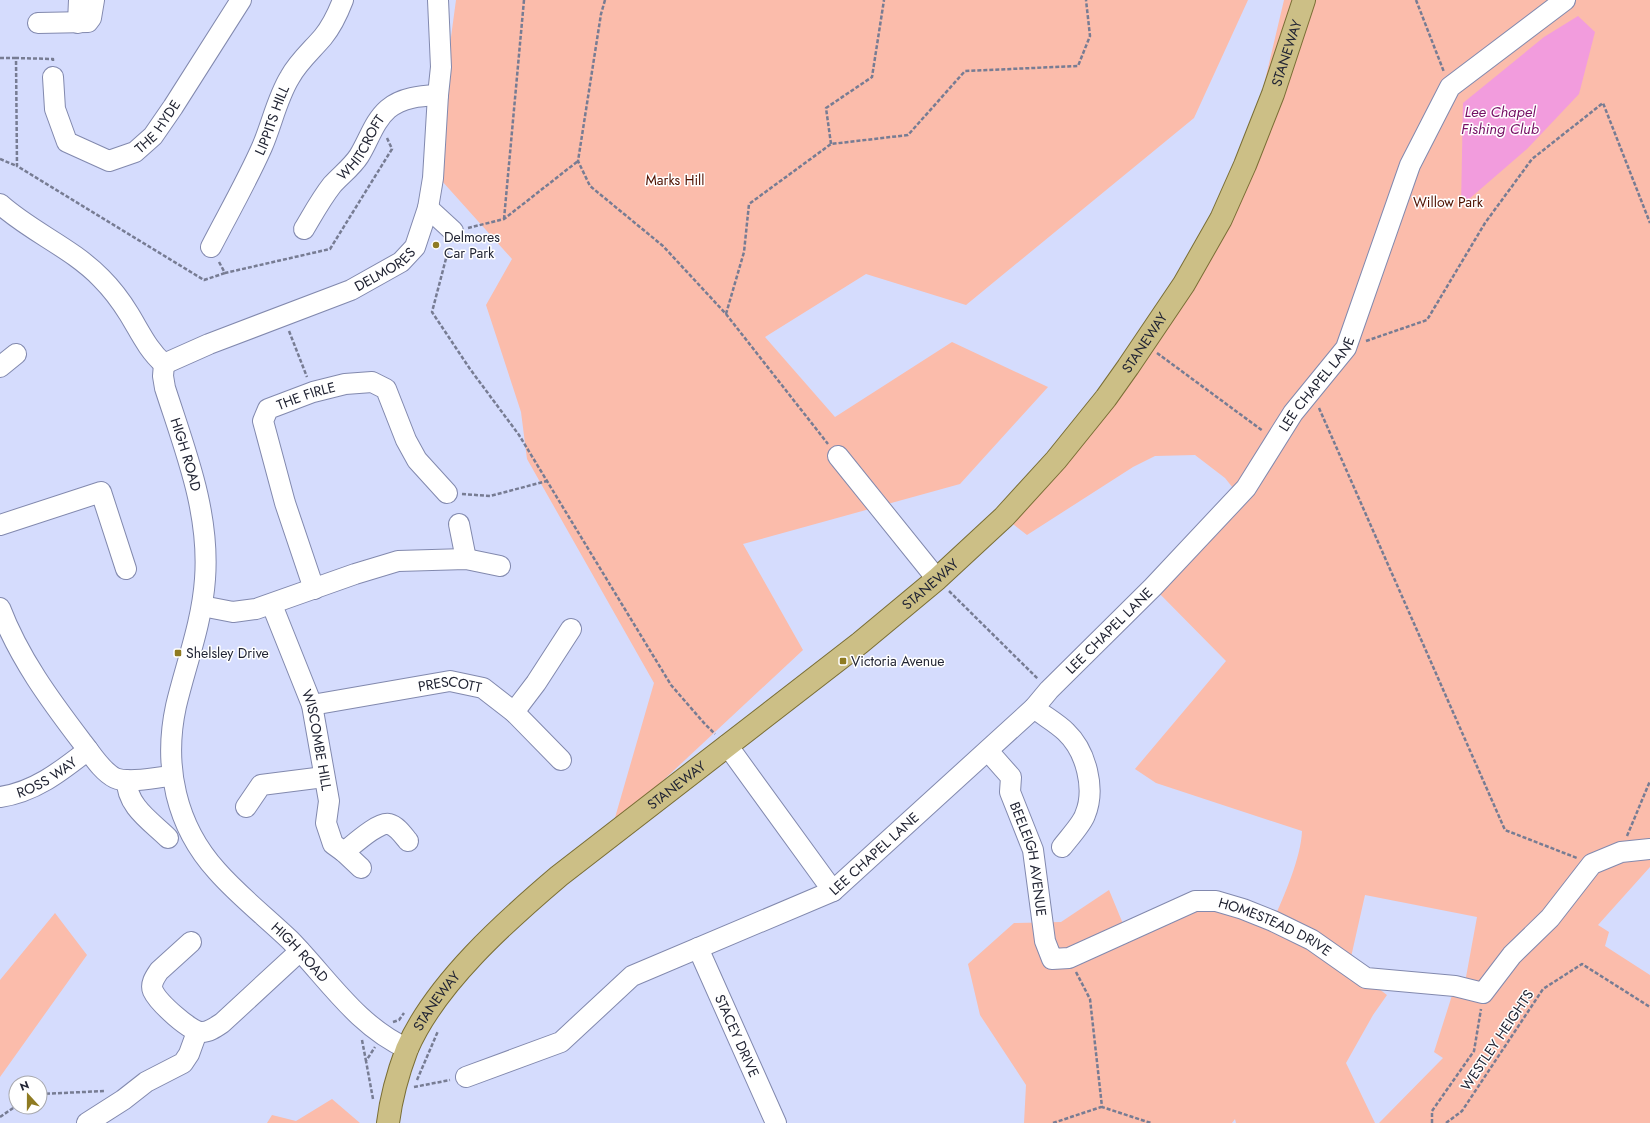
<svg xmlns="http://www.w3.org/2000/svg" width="1650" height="1123" font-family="Jost,sans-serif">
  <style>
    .green { fill: #fbbcab }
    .water { fill: #f29cdd }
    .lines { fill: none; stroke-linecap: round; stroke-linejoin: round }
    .minor-casing { stroke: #8289ae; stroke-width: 22 }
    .major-casing { stroke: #7a6e35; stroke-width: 24 }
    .path { stroke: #777c93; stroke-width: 2.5; stroke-dasharray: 4 2; stroke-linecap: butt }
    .minor { stroke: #fff; stroke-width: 20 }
    .major { stroke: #ccbf86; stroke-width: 22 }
    .poi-dot { fill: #8f7b22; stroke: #fff; stroke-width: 1.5 }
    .labels { text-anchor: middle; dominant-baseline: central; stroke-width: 3; stroke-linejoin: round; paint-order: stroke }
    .street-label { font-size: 14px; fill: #222534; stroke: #fff }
    .park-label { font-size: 14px; fill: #4f1100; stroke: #fff }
    .poi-label { font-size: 14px; fill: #222534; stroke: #fff; text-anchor: start }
    .water-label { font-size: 15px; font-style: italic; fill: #761065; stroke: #fff }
  </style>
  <rect width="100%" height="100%" fill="#d5dcfd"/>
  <!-- green -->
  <path class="green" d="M456,0H1248L1194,118L966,305L866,274L765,337L835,417L952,342L1048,387L960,484L743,544L803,650L612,828L654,683L527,459L521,412L486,305L512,259L433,171Z
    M1284,0H1650V867L1598,925L1609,932L1605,946L1650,975V1123H1379L1443,1058L1434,1052L1455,986L1464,988L1477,917L1365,895L1349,966L1387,995L1373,1015L1346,1063L1375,1123H1236L1235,1119L1232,1123H1024L1026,1085L980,1015L968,964L1014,923L1061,922L1109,890L1126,931L1195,901L1273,921C1284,896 1301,858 1302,831L1156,783L1135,769L1226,661L1153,587L1233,488L1225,478L1195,455L1155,456L1133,467L1027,535L1004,517L1081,430L1245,165Z
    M55,913L87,955L0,1077V980Z
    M332,1099L360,1123H267L272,1115L296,1121Z"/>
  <!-- water -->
  <path class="water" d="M1578,16L1595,32L1579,94L1527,149L1461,206L1463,103L1544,37Z"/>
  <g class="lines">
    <!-- minor casing -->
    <g class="minor-casing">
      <g id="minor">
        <path d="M38,23L88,22L91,18L94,0"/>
        <path d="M78,23L79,0"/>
        <path id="s1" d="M53,77L55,109L67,142L109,161L135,152L153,136L173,107L241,0"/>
        <path d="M0,204C31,232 72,248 101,278C112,289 121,301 129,314C140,332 148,350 164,364"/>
        <path d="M428,208L453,231"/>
        <path id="s2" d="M304,229C313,214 321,199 332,185C341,175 352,167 359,156C369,140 374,121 388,109C402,97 421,96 438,95"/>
        <path id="s3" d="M211,247C228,214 247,181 262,147C272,124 277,98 290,77C298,62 312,50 323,37C332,26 338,13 343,0"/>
        <path id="s4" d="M164,364L163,376L165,388C185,450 210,512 205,579C202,623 186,664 176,706C163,766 176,826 217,871C239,896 266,917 290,940C328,979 357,1026 408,1049"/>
        <path id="s5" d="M164,364L209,344L351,290L401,262L415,247L428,208L433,178L438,95L441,67L438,0"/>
        <path d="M0,367L16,354"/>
        <path d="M838,456L937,579"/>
        <path d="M459,524L466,559"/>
        <path d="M0,525L101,492L126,569"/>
        <path id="s6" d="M314,589L285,503L263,421L268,409L313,392L345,384L372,382L386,389L406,440L417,460L447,493"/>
        <path id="s7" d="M272,605L312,705L329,801L326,823L333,844L344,852L361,868"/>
        <path d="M202,606L233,612L256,609L355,574L398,561L466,559L500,566"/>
        <path d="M0,608C19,658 50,700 82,742C91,753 101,771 115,778C129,784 156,777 172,776"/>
        <path id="s8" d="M312,705L450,681L483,688L514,712L561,760"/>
        <path d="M1034,708C1044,716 1057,723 1066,732C1086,751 1096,789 1085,815C1082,824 1068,839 1062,847"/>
        <path d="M514,712L536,683L571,629"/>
        <path d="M727,745L833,891"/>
        <path id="s9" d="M988,751L1011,777L1010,792L1033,850L1045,941L1052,959L1069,958L1195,901H1216L1243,909L1273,921L1312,940L1366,978L1455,986L1483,993L1512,955L1550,918L1592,864L1621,852L1650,849"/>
        <path d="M127,780C126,806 152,822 168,838"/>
        <path id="s10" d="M0,797C35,792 61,771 88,750"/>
        <path d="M246,807L261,785L324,777"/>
        <path d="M344,852C353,845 379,821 389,824C397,826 403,835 408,841"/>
        <path d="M191,942L159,971C155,977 150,984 153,991C158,1002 190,1032 202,1032C209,1032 216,1027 222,1023L300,951"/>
        <path id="s11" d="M698,948L776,1123"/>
        <path id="s12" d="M466,1077L561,1042L632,976L833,891L1034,708L1049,690L1153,587L1246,488L1293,413L1346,348L1410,165L1450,87L1565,0"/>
        <path d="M87,1123L123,1100L146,1082L183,1063L189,1054L197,1032"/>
      </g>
    </g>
    <!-- major casing -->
    <g class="major-casing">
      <g id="major">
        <path id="s13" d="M388,1123C391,1098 398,1073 407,1049C435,984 506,921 559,876L860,643L937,579L1004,517L1056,460L1106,398L1128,367L1184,284L1221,219L1245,165L1273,94L1304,0"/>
      </g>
    </g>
    <!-- path -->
    <path class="path" d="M605,0L601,14L578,161L590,186L663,246L726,314L828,444
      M1416,0L1444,72
      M0,58H16
      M53,61V59L16,58L17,166L204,280L225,273
      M831,144L826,108L872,77L884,0
      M0,159L17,166
      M504,219L524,0
      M468,228L504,219L578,161
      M449,247L432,312L470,369L519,435L671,685L704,723L715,734
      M219,262L225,273L330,249L392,149L387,138
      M726,314L744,252L749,204L831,144L908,135L965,71L1078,66L1090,36L1086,0
      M289,331L307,377
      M1366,341L1427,320L1485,223L1532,159L1603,103L1650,223
      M1157,353L1263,431
      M1319,408L1505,830L1577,858
      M462,494L490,496L547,481
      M949,591L1038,679
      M1627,836L1650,781
      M1076,972L1090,999L1102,1107L1151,1123
      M393,1022L399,1020L404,1013
      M362,1040L366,1061
      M417,1080L438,1031
      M414,1087L450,1080
      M40,1094L105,1091
      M373,1099L366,1061L375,1047
      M0,1117L16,1106
      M1053,1123L1101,1107
      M1432,1123V1111L1474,1051L1481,1009
      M1446,1123L1462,1111L1543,989L1582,964L1650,1007"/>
    <!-- minor -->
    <use href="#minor" class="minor"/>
    <!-- major -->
    <use href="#major" class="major"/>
  </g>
  <!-- markers -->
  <g class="poi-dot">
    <circle cx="436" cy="245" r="4"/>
    <rect x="174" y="649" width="8" height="8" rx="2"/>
    <rect x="839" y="657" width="8" height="8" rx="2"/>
  </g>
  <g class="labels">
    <!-- street labels -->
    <g class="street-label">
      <text stroke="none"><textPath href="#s13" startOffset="1429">STANEWAY</textPath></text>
      <text stroke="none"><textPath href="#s3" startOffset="141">LIPPITS HILL</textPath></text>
      <text stroke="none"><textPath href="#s1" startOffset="175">THE HYDE</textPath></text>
      <text stroke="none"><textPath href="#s2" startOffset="100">WHITCROFT</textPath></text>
      <text stroke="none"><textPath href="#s5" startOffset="241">DELMORES</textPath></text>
      <text stroke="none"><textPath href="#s13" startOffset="1105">STANEWAY</textPath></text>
      <text stroke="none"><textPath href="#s12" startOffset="1120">LEE CHAPEL LANE</textPath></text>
      <text stroke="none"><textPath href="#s6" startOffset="229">THE FIRLE</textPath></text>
      <text stroke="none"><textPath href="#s4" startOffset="94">HIGH ROAD</textPath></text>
      <text stroke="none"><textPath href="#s13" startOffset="781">STANEWAY</textPath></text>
      <text stroke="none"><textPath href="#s12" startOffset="796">LEE CHAPEL LANE</textPath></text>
      <text stroke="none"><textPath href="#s8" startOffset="140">PRESCOTT</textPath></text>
      <text stroke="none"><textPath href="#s7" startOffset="143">WISCOMBE HILL</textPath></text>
      <text stroke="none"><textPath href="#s10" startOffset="51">ROSS WAY</textPath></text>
      <text stroke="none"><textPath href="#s13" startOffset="457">STANEWAY</textPath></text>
      <text stroke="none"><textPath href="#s12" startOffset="472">LEE CHAPEL LANE</textPath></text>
      <text stroke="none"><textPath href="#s9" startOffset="120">BEELEIGH AVENUE</textPath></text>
      <text stroke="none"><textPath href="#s9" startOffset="464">HOMESTEAD DRIVE</textPath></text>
      <text stroke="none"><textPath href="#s4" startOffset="644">HIGH ROAD</textPath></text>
      <text stroke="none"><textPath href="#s13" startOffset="133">STANEWAY</textPath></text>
      <text stroke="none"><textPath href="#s11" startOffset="96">STACEY DRIVE</textPath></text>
      <text transform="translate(1497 1040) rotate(-56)">WESTLEY HEIGHTS</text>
    </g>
    <!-- park labels -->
    <g class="park-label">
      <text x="675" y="180">Marks Hill</text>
      <text x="1448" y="202">Willow Park</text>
    </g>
    <!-- poi labels -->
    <g class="poi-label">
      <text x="444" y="237">Delmores<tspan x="444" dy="16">Car Park</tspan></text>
      <text x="186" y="653">Shelsley Drive</text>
      <text x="851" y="661">Victoria Avenue</text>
    </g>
    <!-- water labels -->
    <g class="water-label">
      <text x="1500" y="112">Lee Chapel<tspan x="1500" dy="17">Fishing Club</tspan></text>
    </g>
  </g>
  <!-- north arrow -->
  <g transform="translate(28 1095) rotate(339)"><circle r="19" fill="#ffffff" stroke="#a7a8ae"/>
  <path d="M0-3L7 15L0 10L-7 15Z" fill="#8f7b22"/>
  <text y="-6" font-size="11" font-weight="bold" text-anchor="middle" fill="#222534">N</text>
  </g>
</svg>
